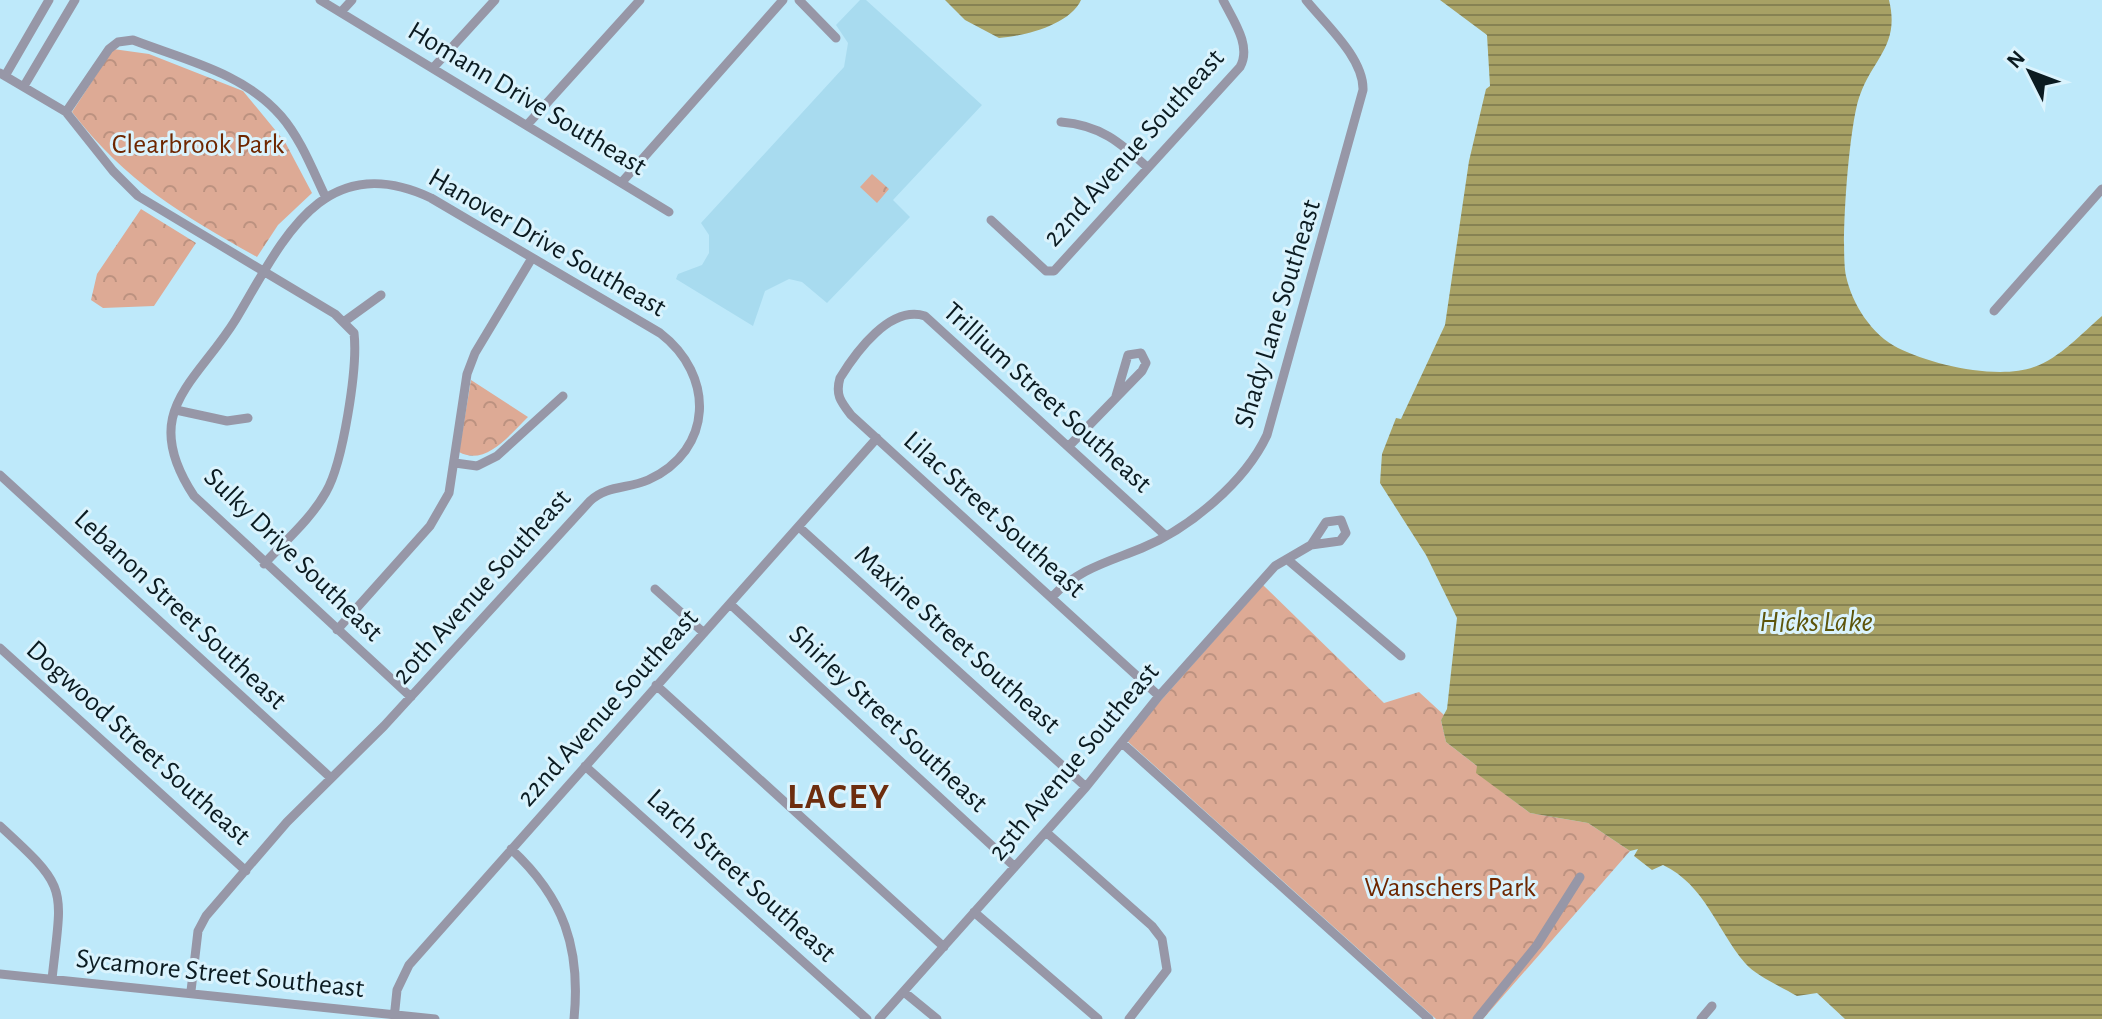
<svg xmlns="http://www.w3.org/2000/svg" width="2102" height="1019" font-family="'Alegreya Sans',sans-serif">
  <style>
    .built { fill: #a8dbef }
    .park { fill: url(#park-crowns) }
    .water { fill: url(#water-rules) }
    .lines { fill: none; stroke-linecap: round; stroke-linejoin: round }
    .minor { stroke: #9797a7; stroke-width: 9 }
    .labels { text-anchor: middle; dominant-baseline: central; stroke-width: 6; stroke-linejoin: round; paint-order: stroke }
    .street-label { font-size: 28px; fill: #0b1b21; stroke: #daf3fd }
    .park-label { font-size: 28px; fill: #6e2700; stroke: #daf3fd }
    .water-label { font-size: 30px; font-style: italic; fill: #5d550b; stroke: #daf3fd }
    .district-label { font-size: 36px; font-weight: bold; letter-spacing: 2px; fill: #6d2d0e; stroke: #daf3fd }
  </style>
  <defs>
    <pattern id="park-crowns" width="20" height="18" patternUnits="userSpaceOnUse" patternTransform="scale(2)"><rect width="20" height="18" fill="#ddaa95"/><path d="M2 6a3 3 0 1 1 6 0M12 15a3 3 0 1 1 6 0" fill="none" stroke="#bc9280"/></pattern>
    <pattern id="water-rules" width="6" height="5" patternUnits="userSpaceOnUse" patternTransform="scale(2)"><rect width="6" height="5" fill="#a7a165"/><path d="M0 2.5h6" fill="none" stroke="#868253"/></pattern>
  </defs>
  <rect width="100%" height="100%" fill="#bee9fa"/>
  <!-- built -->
  <path class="built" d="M860,0H866L982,105L893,200L910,217L827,303L802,282L789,279L765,291L753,326L676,279L678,274L702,265L709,253V235L701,223L844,67L848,43L836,25Z"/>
  <!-- park -->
  <path class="park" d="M113,49L149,54L243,91L285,142L312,193L278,225L257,257C181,214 127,183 72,112Z
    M872,174L889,189L877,203L860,187Z
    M141,209L196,243L154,306L103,308L91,300L97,274Z
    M471,380L528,417C511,433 486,467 459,452Z
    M1263,585L1384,703L1419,692L1444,715L1441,720L1446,742L1477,766V773L1530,813L1588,823L1630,851L1483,1019H1436L1126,740Z"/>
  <!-- water -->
  <path class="water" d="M945,0H1081C1070,25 1024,36 999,38L965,20Z
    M1440,0H1889C1900,45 1874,57 1860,95C1849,123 1840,247 1846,276C1852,304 1872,335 1898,348C1932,365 1998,380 2034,367C2060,358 2082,333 2102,316V1019H1845L1817,993L1797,996C1782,987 1756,976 1745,963C1717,930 1705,885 1663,865L1652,870L1634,856L1638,849L1630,851L1588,823L1530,813L1476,773L1477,766L1446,742L1441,720L1447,709L1457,618L1426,555L1380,483L1382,454L1396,418L1401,419L1445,325L1469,161L1486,89L1490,86L1487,35Z"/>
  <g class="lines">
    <!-- minor -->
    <path class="minor" d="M320,0L669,212
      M799,0L836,38
      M341,12L352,0
      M433,68L495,0
      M0,73L66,112L113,171L138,196L335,314L354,333C358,367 343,463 326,492C311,519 285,541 264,564
      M5,76L49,0
      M24,86L75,0
      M66,112L109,49L118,42L133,40C185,60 244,73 281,116C301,139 313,171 326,198
      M1061,122C1100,125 1120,142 1148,168
      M527,125L640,0
      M622,182L783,0
      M991,220L1046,271H1054L1240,67C1252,46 1233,20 1223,0
      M1994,311L2102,189
      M345,321L381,295
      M176,410L227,421L248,418
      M1069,446L1142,371L1146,363L1141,353L1128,355L1116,396
      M455,463L477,466L497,456L563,396
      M0,475L331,778
      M799,527L1086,787
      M1288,560L1401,656
      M655,589L704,633
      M1052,597C1078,569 1108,562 1142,548C1190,528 1245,482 1267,435L1363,90C1364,58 1325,24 1306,0
      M730,604L1015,867
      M337,630L430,526L449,493L467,374L475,353L532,258
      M0,648L246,871
      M656,685L944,947
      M1159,696L851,415C841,402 835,395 840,378C856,352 890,305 925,316L1166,536
      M1122,743L1429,1019
      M585,766L867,1019
      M0,826C70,890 62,886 52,979
      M1046,832L1152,926L1162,939L1167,970L1129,1019
      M511,849C564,898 581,948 574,1019
      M974,912L1098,1019
      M0,974L435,1019
      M191,991L198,931L206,916L287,822L384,726L590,501C607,485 628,489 648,480C714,450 715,375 660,333L431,198C322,147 282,242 236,319C196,384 138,411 194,496L411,697
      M904,992L937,1019
      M394,1019L397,990L409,965L877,438
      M879,1019L1086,787L1159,696L1275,566L1311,545L1340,541L1346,533L1341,520L1326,522L1311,545
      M1477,1019L1537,945L1580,877
      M1701,1019L1712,1006"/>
  </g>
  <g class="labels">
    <!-- street labels -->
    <g class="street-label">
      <text transform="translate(527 99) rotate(31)">Homann Drive Southeast</text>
      <text transform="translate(1134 148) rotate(-48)">22nd Avenue Southeast</text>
      <text transform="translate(547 243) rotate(30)">Hanover Drive Southeast</text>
      <text transform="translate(1278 314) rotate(-73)">Shady Lane Southeast</text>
      <text transform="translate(1047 398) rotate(42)">Trillium Street Southeast</text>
      <text transform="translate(994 515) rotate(42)">Lilac Street Southeast</text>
      <text transform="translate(293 555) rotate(44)">Sulky Drive Southeast</text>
      <text transform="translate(482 587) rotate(-48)">20th Avenue Southeast</text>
      <text transform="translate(180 610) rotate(43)">Lebanon Street Southeast</text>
      <text transform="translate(957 640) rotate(42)">Maxine Street Southeast</text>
      <text transform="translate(608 708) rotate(-48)">22nd Avenue Southeast</text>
      <text transform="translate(888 719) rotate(43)">Shirley Street Southeast</text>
      <text transform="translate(138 743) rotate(42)">Dogwood Street Southeast</text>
      <text transform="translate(1074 762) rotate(-50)">25th Avenue Southeast</text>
      <text transform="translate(741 876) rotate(42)">Larch Street Southeast</text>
      <text transform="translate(220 974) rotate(6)">Sycamore Street Southeast</text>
    </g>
    <!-- park labels -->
    <g class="park-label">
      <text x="198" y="145">Clearbrook Park</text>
      <text x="1450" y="888">Wanschers Park</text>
    </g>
    <!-- water labels -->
    <g class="water-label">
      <text x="1816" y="622">Hicks Lake</text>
    </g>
    <!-- district labels -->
    <g class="district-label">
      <text x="839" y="797">LACEY</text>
    </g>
  </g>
  <!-- north arrow -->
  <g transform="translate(2030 72) rotate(312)" stroke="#daf3fd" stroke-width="6" paint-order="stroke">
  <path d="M0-6L14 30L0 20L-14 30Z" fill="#0b1b21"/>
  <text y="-12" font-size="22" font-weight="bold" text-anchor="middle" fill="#0b1b21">N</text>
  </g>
</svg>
